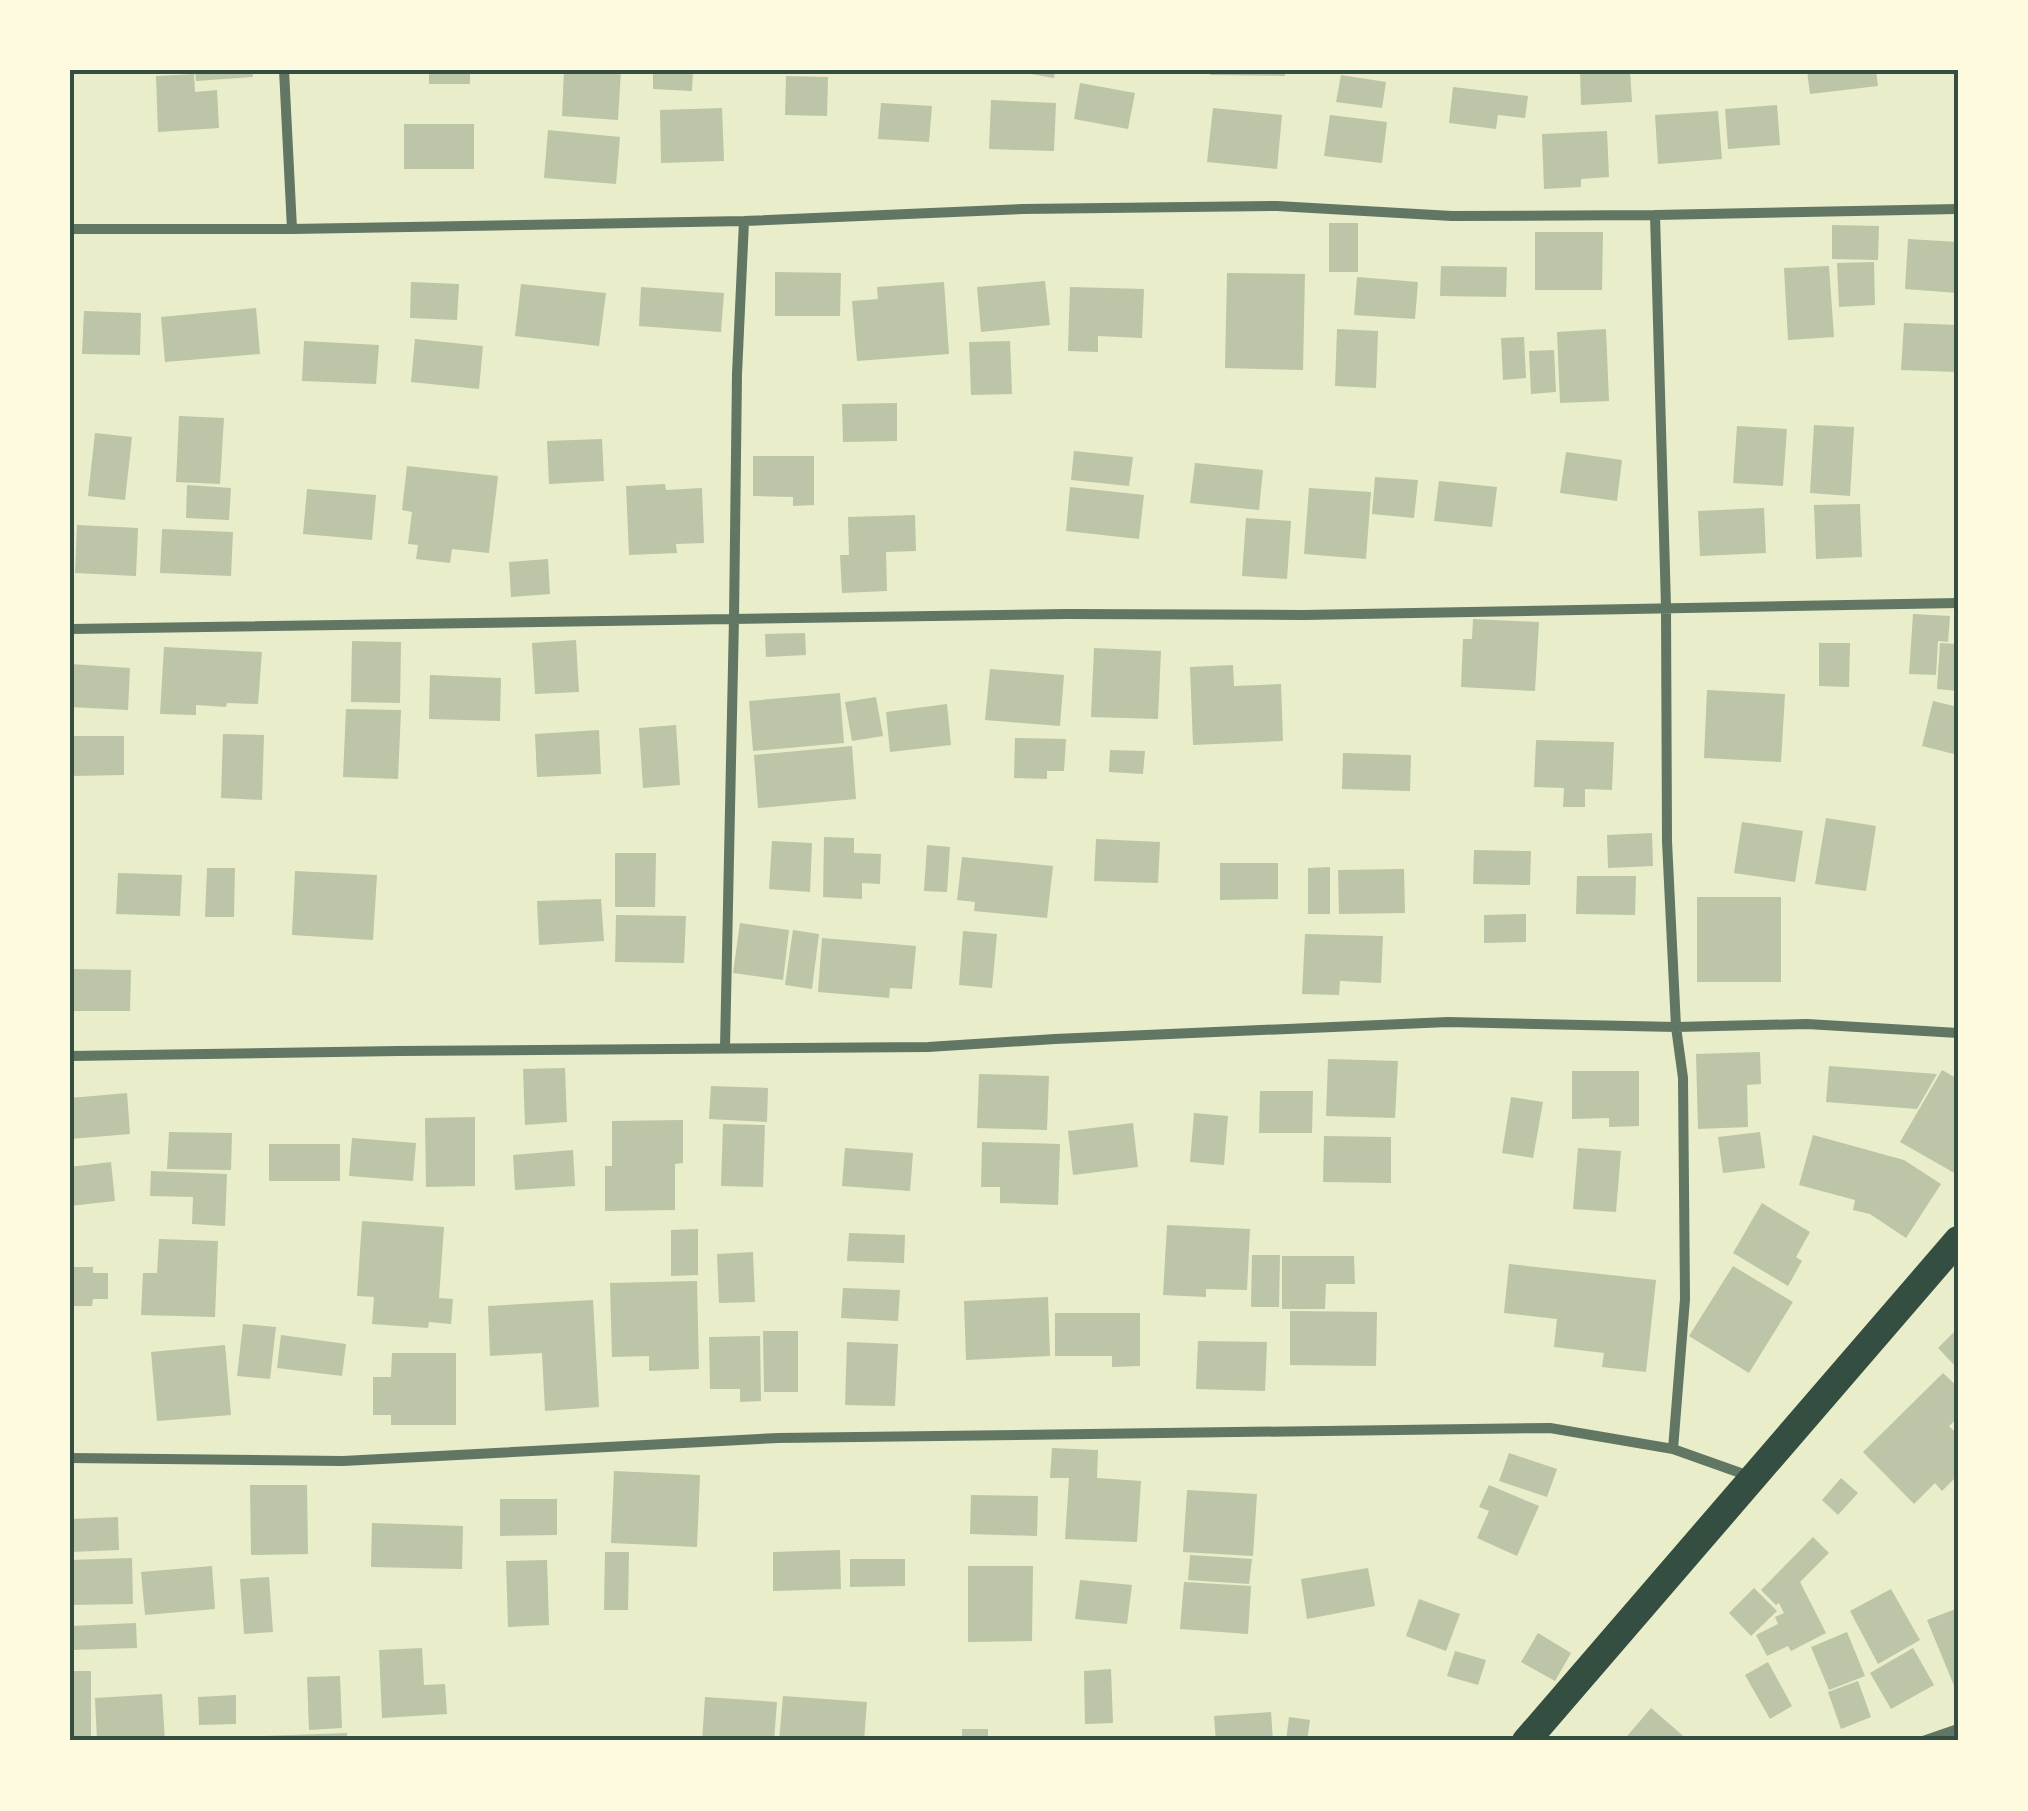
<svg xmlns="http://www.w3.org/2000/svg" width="2028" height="1811" font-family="'Public Sans',sans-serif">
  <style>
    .building { fill: #bcc5a7 }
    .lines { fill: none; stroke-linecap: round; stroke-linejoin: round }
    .minor { stroke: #617663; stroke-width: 10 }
    .trunk { stroke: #344e41; stroke-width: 28 }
    .neatline { fill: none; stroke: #344e41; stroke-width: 4 }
  </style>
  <rect width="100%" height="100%" fill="#e9edc9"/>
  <!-- building -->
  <path class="building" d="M195,70H252L253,77L196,81Z
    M429,70H470V84H429Z
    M564,70H621L618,120L562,116Z
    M653,70H693L692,91L653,89Z
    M1019,70H1055L1054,78L1019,72Z
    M1210,70H1285V76L1210,75Z
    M1580,70H1630L1632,102L1581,105Z
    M1807,70H1876L1878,86L1810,94Z
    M194,74L195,92L217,90L219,128L158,132L156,76Z
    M1341,75L1386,82L1382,108L1336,102Z
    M786,76L828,77L827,116L785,115Z
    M1080,83L1135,93L1128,129L1074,119Z
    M1453,87L1528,96L1525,118L1498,115L1496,129L1449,123Z
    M991,100L1056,103L1054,151L989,149Z
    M881,103L932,106L929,142L878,139Z
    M1777,105L1780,145L1728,149L1725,109Z
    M722,108L724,161L661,163L660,110Z
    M1213,108L1282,115L1277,169L1207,162Z
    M1718,111L1722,159L1658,164L1655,115Z
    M1330,115L1387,122L1382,163L1324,156Z
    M404,124H474V169H404Z
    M548,130L620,137L616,184L544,178Z
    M1607,131L1609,177L1581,179V187L1544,189L1542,134Z
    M1329,223H1358V272H1329Z
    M1832,225L1879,226L1878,260L1832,259Z
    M1535,232H1603L1602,290H1535Z
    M1908,239L1958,242V293L1905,289Z
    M1874,262L1875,305L1839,307L1837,263Z
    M1441,266L1507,267L1506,297L1440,296Z
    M1829,266L1834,337L1788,340L1784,268Z
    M775,272L841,273L840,316H775Z
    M1227,273L1305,274L1303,370L1225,368Z
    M1357,277L1418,282L1415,319L1354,315Z
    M1045,281L1050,325L981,332L977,287Z
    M411,282L459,284L457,320L410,318Z
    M944,282L949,354L857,361L852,301L878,299L877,287Z
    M521,284L606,293L599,346L515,336Z
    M641,287L724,293L721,332L639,326Z
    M1070,287L1144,289L1142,338L1098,336V352L1068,351Z
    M256,308L260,354L165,362L161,317Z
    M84,311L141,313L140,355L82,354Z
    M1904,323L1958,325V372L1901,370Z
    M1337,329L1378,331L1376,388L1335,386Z
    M1606,329L1609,401L1560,403L1557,332Z
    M1524,337L1526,378L1503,380L1501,338Z
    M415,339L483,346L479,389L411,382Z
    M304,341L379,345L376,384L302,381Z
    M1010,341L1012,394L971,395L969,342Z
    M1554,350L1556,392L1531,394L1529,351Z
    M897,403V441L843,442L842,404Z
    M179,416L224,418L220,484L176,482Z
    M1814,425L1854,427L1850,496L1810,493Z
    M1737,426L1787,429L1783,486L1733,483Z
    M95,433L132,437L125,500L88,496Z
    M602,439L604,481L549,484L547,441Z
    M1074,451L1133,457L1129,486L1071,480Z
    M1566,452L1622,460L1617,501L1560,493Z
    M753,456H814V505L793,506V497L753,496Z
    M1195,463L1263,470L1259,510L1190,503Z
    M407,466L498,476L489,553L452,549L450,563L416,559L418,545L408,544L412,512L402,510Z
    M1375,477L1418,480L1414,518L1372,514Z
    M1439,481L1497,487L1492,527L1434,521Z
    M665,484L666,490L702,488L704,543L676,544L677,553L629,555L626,486Z
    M187,485L231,488L229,520L186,518Z
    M1070,487L1144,495L1139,539L1066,531Z
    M1309,488L1371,492L1366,559L1304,554Z
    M307,489L376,495L372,540L303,534Z
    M1860,504L1862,557L1816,559L1814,505Z
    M1764,508L1766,553L1700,556L1698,511Z
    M915,515L916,551L886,552L887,591L842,593L840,555H849L848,517Z
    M1246,518L1291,521L1287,579L1242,576Z
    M77,525L138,528L136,576L75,573Z
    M162,529L233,532L231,576L160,573Z
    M548,559L550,594L511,597L509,562Z
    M1913,614L1950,616L1948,642L1938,641L1936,675L1909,674Z
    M1473,619L1539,622L1535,691L1461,687L1463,639H1472Z
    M805,633L806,655L766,657L765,634Z
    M576,640L579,692L535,694L532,643Z
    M352,641L401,642L400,703L351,702Z
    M1819,643H1850L1849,687L1819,686Z
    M1940,643L1958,644V691L1937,689Z
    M164,647L262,652L258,704L227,703L226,707L196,705V715L160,714Z
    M1094,648L1161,651L1158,719L1091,717Z
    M70,664L130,668L128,710L70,707Z
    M1233,665L1234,686L1281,684L1283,741L1193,745L1190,667Z
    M990,669L1064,675L1060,726L985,720Z
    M430,675L501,678L500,721L429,719Z
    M1707,690L1785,694L1781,762L1704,758Z
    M840,693L844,743L753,751L749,701Z
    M876,697L883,736L852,741L845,702Z
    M1933,701L1958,707V755L1922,746Z
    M947,704L951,745L890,752L886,712Z
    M346,709L401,710L398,779L343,777Z
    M676,725L680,785L643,788L639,728Z
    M599,730L601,774L537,777L535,734Z
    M223,734L264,735L262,800L221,798Z
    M70,736H124V775L70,776Z
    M1015,738L1066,739L1064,771H1047V779L1014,778Z
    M1536,740L1614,742L1612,790L1585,789V807H1563L1564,788L1534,787Z
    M852,746L856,799L758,808L754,755Z
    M1110,750L1145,751L1143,774L1109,772Z
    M1343,753L1411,755L1410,791L1342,789Z
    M1826,818L1876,826L1866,891L1815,884Z
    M1742,822L1803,831L1795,882L1734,873Z
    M1652,833L1653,866L1608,868L1607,835Z
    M824,837L854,838V853L881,854L880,884L862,883V899L823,897Z
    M1096,839L1160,842L1158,883L1094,881Z
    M772,841L812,843L810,892L769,889Z
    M927,845L950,847L947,892L924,891Z
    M1474,850L1531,851L1530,885L1473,884Z
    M615,853H656L655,907H615Z
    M962,857L1053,866L1047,918L974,911L975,902L957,900Z
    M1220,863H1278V899L1220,900Z
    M1330,867V914H1308V868Z
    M207,868H235L234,917H205Z
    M1404,869L1405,913L1339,914L1338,870Z
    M295,871L377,875L373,940L292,935Z
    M118,873L182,875L180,916L116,914Z
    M1577,876H1636L1635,915L1576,914Z
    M1697,897H1781V982H1697Z
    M601,899L604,941L539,945L537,901Z
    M1526,914V942L1484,943V915Z
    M616,915L686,916L684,963L615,962Z
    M740,923L789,930L783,980L733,973Z
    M793,930L819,934L812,989L785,985Z
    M963,931L997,934L992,988L959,985Z
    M1305,934L1383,936L1381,983L1340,981L1339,995L1302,994Z
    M822,938L916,946L912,989L890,988L889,998L818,992Z
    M71,969L131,970L130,1011H70Z
    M1760,1052L1761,1084L1747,1085L1748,1127L1698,1129L1696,1054Z
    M1328,1059L1398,1061L1395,1118L1326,1116Z
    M1829,1066L1937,1074L1917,1109L1826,1102Z
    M565,1068L567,1122L525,1125L523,1069Z
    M1942,1070L1958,1079V1175L1900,1142Z
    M1572,1071H1639V1126L1609,1127V1118L1572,1119Z
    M979,1074L1049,1076L1047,1130L977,1128Z
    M711,1086L768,1088L767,1122L709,1119Z
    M1260,1091H1313L1312,1133H1259Z
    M127,1093L130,1134L70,1139V1098Z
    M1511,1097L1543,1102L1533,1158L1502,1153Z
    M1194,1113L1228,1116L1224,1165L1190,1162Z
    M475,1117V1186L426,1187L425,1118Z
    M683,1120V1163L675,1164V1210L605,1211V1166H612V1121Z
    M1133,1123L1138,1167L1073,1175L1068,1131Z
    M723,1124L765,1125L763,1187L721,1186Z
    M169,1132L232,1133L231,1170L167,1169Z
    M1760,1132L1765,1168L1723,1173L1718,1137Z
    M1813,1135L1904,1160L1941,1184L1906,1238L1870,1214L1853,1210L1855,1200L1799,1185Z
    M1324,1136L1391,1137V1183L1323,1182Z
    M352,1138L416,1143L413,1181L349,1176Z
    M982,1142L1060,1144L1058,1205L1000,1203V1187H981Z
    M269,1144H340V1181H269Z
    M845,1148L913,1153L910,1191L842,1186Z
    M1578,1148L1621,1151L1616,1212L1573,1209Z
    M573,1150L575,1186L515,1190L513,1155Z
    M111,1162L115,1201L70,1206V1167Z
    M151,1171L227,1174L225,1226L192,1224L193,1197L150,1196Z
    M1762,1203L1810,1232L1796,1257L1802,1261L1788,1286L1733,1253Z
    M362,1221L444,1227L439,1298L453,1299L451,1324L429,1322L428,1328L372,1324L374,1297L357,1296Z
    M1167,1225L1250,1229L1247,1290L1206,1289V1297L1163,1295Z
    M698,1229V1275L671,1276V1230Z
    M849,1233L905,1235L904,1263L847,1261Z
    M159,1239L218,1241L215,1317L141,1315L143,1273H157Z
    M753,1252L755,1302L719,1303L717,1254Z
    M1252,1255H1280L1279,1307H1251Z
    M1282,1256H1354L1355,1284H1326L1325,1309H1282Z
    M1509,1264L1656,1280L1646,1372L1602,1367L1604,1353L1554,1347L1557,1319L1504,1313Z
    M1733,1266L1793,1302L1749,1373L1689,1336Z
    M70,1267H93V1273H108V1299H93L92,1306H70Z
    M697,1281L699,1369L649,1371V1356L612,1357L610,1283Z
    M843,1288L900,1290L898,1321L841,1318Z
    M1048,1297L1050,1356L966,1360L964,1301Z
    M593,1300L599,1407L545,1411L542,1353L490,1356L488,1306Z
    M1290,1311L1377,1312L1376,1366L1290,1365Z
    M1055,1313H1140V1366L1112,1367V1356H1055Z
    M243,1324L276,1327L270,1379L237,1376Z
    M1958,1328V1369L1938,1348Z
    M763,1331H798V1392H764Z
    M281,1335L346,1344L342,1376L277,1368Z
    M760,1336L761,1401L740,1402V1389H710L709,1337Z
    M1198,1341L1267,1342L1265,1391L1196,1389Z
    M847,1342L898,1344L895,1406L845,1405Z
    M225,1345L231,1415L157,1421L151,1352Z
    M392,1353H456V1425H391V1415H373V1377H391Z
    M1943,1373L1958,1387V1418L1949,1426L1958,1435V1461L1954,1464L1958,1467V1475L1942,1491L1935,1483L1914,1504L1863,1452Z
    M1052,1448L1098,1450L1097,1478L1141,1481L1137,1542L1065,1539L1069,1478H1050Z
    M1509,1453L1557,1469L1547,1497L1499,1481Z
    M614,1471L700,1475L697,1547L611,1543Z
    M1841,1478L1858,1493L1838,1515L1822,1500Z
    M250,1485H307L308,1554L251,1555Z
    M1489,1485L1539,1506L1517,1556L1477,1538L1489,1511L1479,1507Z
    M1187,1490L1257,1494L1253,1556L1183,1552Z
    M971,1495L1038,1496L1037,1536L970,1534Z
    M500,1499H557V1535L500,1536Z
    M118,1517L119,1550L70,1552V1519Z
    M372,1523L463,1526L462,1569L371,1567Z
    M1813,1537L1829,1553L1800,1582L1826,1633L1791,1651L1788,1646L1767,1656L1756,1635L1778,1624L1775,1617L1784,1613L1779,1603L1776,1605L1761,1590Z
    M840,1550L841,1589L773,1591V1552Z
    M605,1552H629L628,1610H604Z
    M1190,1555L1252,1559L1249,1584L1188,1580Z
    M132,1558L133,1604L70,1605V1560Z
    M850,1559H905V1586L850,1587Z
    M547,1560L549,1625L508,1627L506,1561Z
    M212,1566L215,1609L145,1615L141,1572Z
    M968,1566H1033L1032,1641L968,1642Z
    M1368,1568L1375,1606L1307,1619L1301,1579Z
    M269,1577L273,1632L244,1634L240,1579Z
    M1080,1580L1132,1585L1127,1624L1075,1619Z
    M1184,1582L1251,1586L1248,1634L1180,1629Z
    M1754,1588L1777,1611L1751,1636L1729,1613Z
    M1891,1589L1920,1640L1878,1664L1850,1611Z
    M1419,1599L1460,1614L1446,1651L1406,1636Z
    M1958,1608V1686L1955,1688L1927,1620Z
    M136,1623L137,1648L70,1650V1626Z
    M1847,1632L1865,1676L1829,1690L1811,1647Z
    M1538,1633L1571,1653L1555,1681L1521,1662Z
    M422,1648L424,1685L445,1684L447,1714L382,1718L379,1650Z
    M1913,1648L1934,1685L1891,1709L1870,1673Z
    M1455,1651L1486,1660L1478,1685L1447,1676Z
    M1768,1662L1792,1706L1770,1719L1745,1675Z
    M1111,1669L1113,1723L1085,1724L1084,1671Z
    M70,1671H91V1741H70Z
    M340,1676L342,1728L309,1730L307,1677Z
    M1858,1681L1871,1717L1841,1729L1828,1692Z
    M162,1694L165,1741H97L95,1698Z
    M236,1695V1724L199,1725L198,1697Z
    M783,1696L867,1702L864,1741H779Z
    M705,1697L777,1702L774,1741H702Z
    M1651,1708L1689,1741H1623Z
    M1271,1712L1273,1741H1216L1214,1716Z
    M1289,1717L1310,1720L1307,1741H1286Z
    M962,1729H988V1741H962Z
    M347,1733V1741H263V1736Z"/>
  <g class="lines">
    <!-- minor -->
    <path class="minor" d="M284,70L292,229
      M1655,215L1666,607L1667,841L1676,1027L1683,1078L1685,1299L1673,1449
      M70,229H292L744,221L1023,209L1277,206L1452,216L1655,215L1958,209
      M70,629L1067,614L1303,615L1958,603
      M725,1048L734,618L737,374L744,221
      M70,1056L398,1051L928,1047L1055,1039L1448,1022L1676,1027L1807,1024L1958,1033
      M70,1458L343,1461L778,1438L1550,1428L1673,1449L1749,1476
      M1923,1741L1958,1729"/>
    <!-- trunk -->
    <path class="trunk" d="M1526,1741L1958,1240"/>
  </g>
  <!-- border -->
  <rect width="2028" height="1811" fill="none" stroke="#fefae0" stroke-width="145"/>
  <rect x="72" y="72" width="1884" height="1666" class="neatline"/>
</svg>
